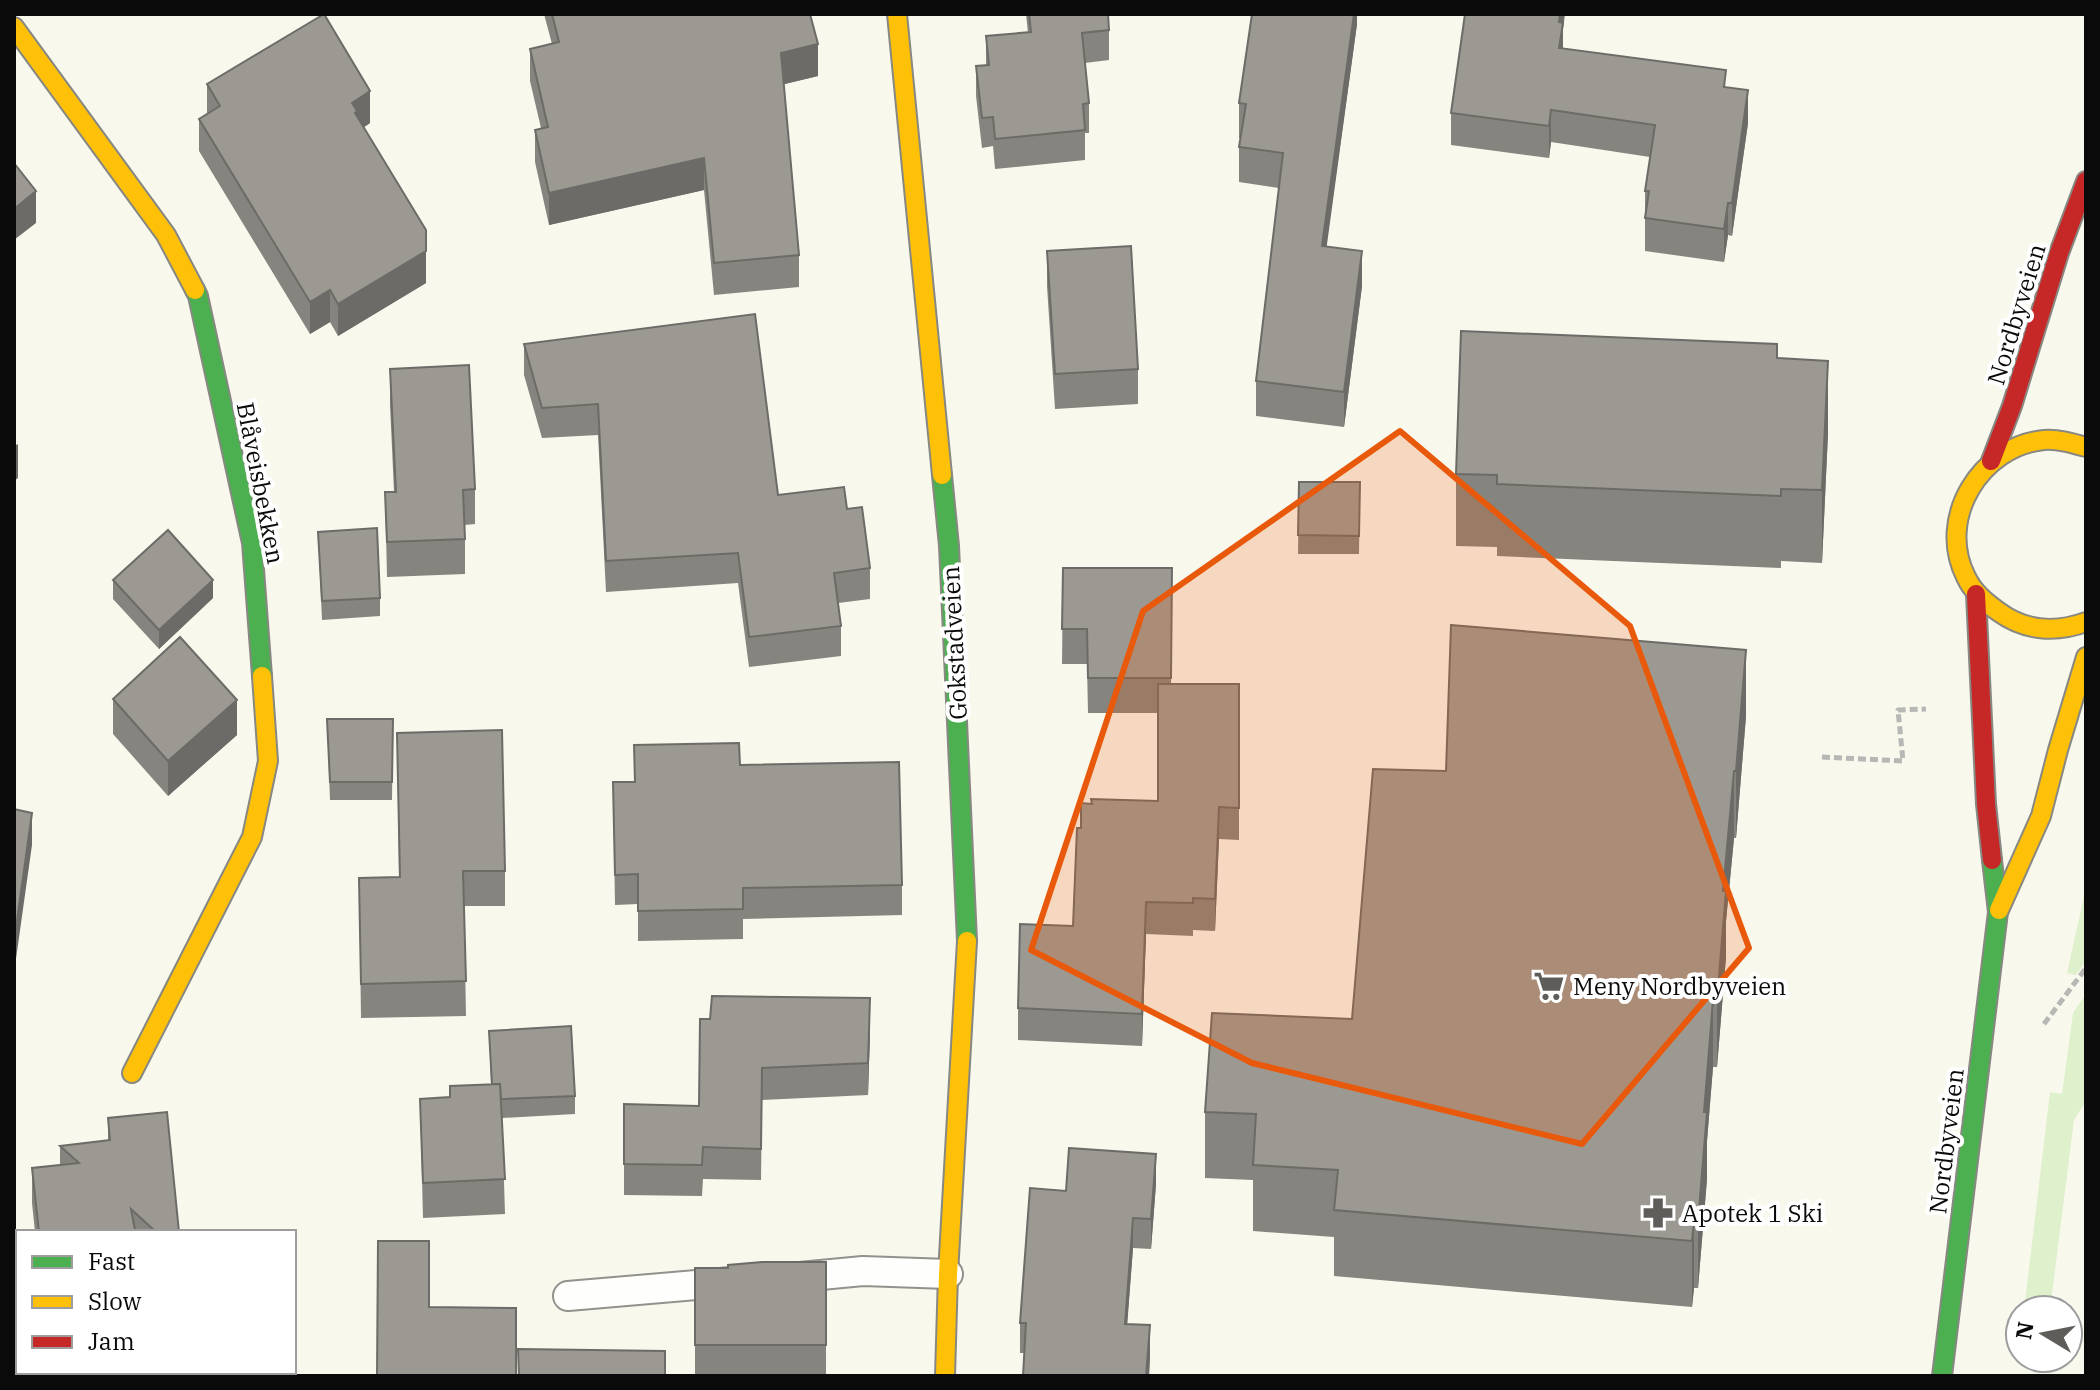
<svg xmlns="http://www.w3.org/2000/svg" width="2100" height="1390" font-family="'IBM Plex Serif',serif">
  <style>
    .green { fill: #dff0cc }
    .lines { fill: none; stroke-linecap: round; stroke-linejoin: round }
    .lane-casing { stroke: #92918c; stroke-width: 32 }
    .fast-casing { stroke: #888883; stroke-width: 22 }
    .slow-casing { stroke: #888883; stroke-width: 22 }
    .jam-casing { stroke: #888883; stroke-width: 22 }
    .path { stroke: #b7b7b5; stroke-width: 5; stroke-dasharray: 8 4; stroke-linecap: butt }
    .lane { stroke: #fefefc; stroke-width: 28 }
    .fast { stroke: #4caf50; stroke-width: 18 }
    .slow { stroke: #ffc107; stroke-width: 18 }
    .jam { stroke: #c62828; stroke-width: 18 }
    .wall { fill: #86847e }
    .shaded-wall { fill: #6d6b67 }
    .building { fill: #9c9993; stroke: #6d6b67; stroke-width: 2 }
    .marked { fill: #e8590c; fill-opacity: 0.2; stroke: #e8590c; stroke-width: 6; stroke-linejoin: round }
    .labels { text-anchor: middle; dominant-baseline: central; stroke-width: 8; stroke-linejoin: round; paint-order: stroke }
    .street-label { font-size: 24px; fill: #0a0a0a; stroke: #fff }
    .poi-label { font-size: 24px; fill: #0a0a0a; stroke: #fff; text-anchor: start }
  </style>
  <rect width="100%" height="100%" fill="#f9f8ed"/>
  <!-- green -->
  <path class="green" d="M2086,887V961L2076,975L2067,973Z
    M2086,994V1101L2074,1120L2050,1310H2024L2050,1092L2062,1094L2073,1013Z"/>
  <g class="lines">
    <!-- lane casing -->
    <g class="lane-casing">
      <path id="lane" d="M789,1278L863,1271L948,1274
        M568,1296L731,1282"/>
    </g>
    <!-- fast casing -->
    <g class="fast-casing">
      <path id="fast" d="M195,290L198,296L252,543L262,676
        M942,475L949,546L967,941
        M1942,1376L1998,912L1992,860"/>
    </g>
    <!-- slow casing -->
    <g class="slow-casing">
      <path id="slow" d="M897,14L942,475
        M14,27L166,235L195,290
        M2086,447C2072,443 2058,439 2044,440C1981,446 1936,518 1966,577C1973,592 1985,602 1999,612C2025,631 2056,633 2086,622
        M1999,910L2041,816L2058,750L2086,657
        M132,1073L252,837L268,761L262,676
        M945,1376L948,1274L967,941"/>
    </g>
    <!-- jam casing -->
    <g class="jam-casing">
      <path id="jam" d="M1991,461L2012,406L2059,253L2086,181
        M1976,594L1986,804L1992,860"/>
    </g>
    <!-- path -->
    <path class="path" d="M1822,757L1903,761L1898,710L1926,709
      M2044,1024L2086,968"/>
    <!-- lane -->
    <use href="#lane" class="lane"/>
    <!-- fast -->
    <use href="#fast" class="fast"/>
    <!-- slow -->
    <use href="#slow" class="slow"/>
    <!-- jam -->
    <use href="#jam" class="jam"/>
  </g>
  <!-- wall -->
  <path class="wall" d="M544,14H810L818,76L784,84L799,255V287L714,295L704,190L549,225L535,162V130L541,128L530,81V49L552,44Z
    M1026,14H1108L1109,30V60L1085,63L1089,103V133H1085V160L995,169L993,146L982,148L976,96V66H986V36L1028,33Z
    M1357,14V24L1326,247L1362,286L1344,427L1256,416V381L1279,188L1239,182V147L1241,138H1239V103Z
    M1563,29V48L1726,87L1748,123L1732,236L1728,235L1724,262L1645,251V191L1650,157L1551,142L1549,158L1451,145V113Z
    M207,84L370,123L364,127L426,283L338,336L330,322L310,334L199,151V119L207,114Z
    M1047,251L1138,369V404L1055,409L1047,286Z
    M524,344L778,495L847,509L870,568V599L838,603L841,626V656L749,667L738,583L606,592L598,435L542,438L524,375Z
    M1777,358L1828,433L1822,563L1781,561V568L1497,556V547L1456,546V474Z
    M390,369L475,489V524L465,525V574L387,577L385,492H394L390,404Z
    M1299,482H1360L1359,554H1298Z
    M318,532L380,598V616L322,620Z
    M1063,568H1172L1171,684H1239V840L1219,839L1215,931L1193,930V936L1146,934L1142,1046L1018,1040V1008L1073,926L1081,828L1091,804L1158,801V713H1088L1087,664H1062Z
    M113,580L213,598L159,649L113,599Z
    M113,699L237,735L168,796L113,734Z
    M1746,716L1736,838H1734L1726,921V957L1717,1067H1713L1707,1141V1179L1698,1288H1694L1692,1307L1334,1276V1237L1253,1231V1180L1205,1178V1112L1352,1019L1446,771Z
    M327,719H393L392,800H330Z
    M397,733L505,871V906H464L466,1016L361,1018L359,878L399,877Z
    M740,765L902,885V915L743,919V939L638,941V904L615,905L613,782H634Z
    M700,1019L870,1030L868,1095L762,1100L761,1180L703,1179L702,1196L624,1195V1104L699,1106Z
    M489,1031L575,1096V1114L502,1118L505,1214L423,1218L420,1099L450,1097L491,1084Z
    M108,1118L179,1232H35L32,1203V1168L60,1165V1146L108,1141Z
    M1156,1184L1151,1249L1133,1248L1127,1324L1150,1356L1149,1376H1023L1024,1353H1020V1323L1066,1191Z
    M826,1262V1376H695V1268H728Z"/>
  <!-- shaded-wall -->
  <path class="shaded-wall" d="M1354,14H1357V24L1322,281V246Z
    M1560,14H1565L1563,29V55L1559,80Z
    M818,44V76L781,85V53Z
    M1748,90V123L1732,236V203Z
    M370,91V123L357,132L352,103Z
    M1551,110V142L1549,158V126Z
    M704,158V190L549,225V193Z
    M36,191V223L14,240V209Z
    M1728,203V235L1724,262V229Z
    M426,251V283L338,336V304Z
    M1362,251V286L1344,427V392Z
    M330,290V322L310,334V302Z
    M1828,361V433L1822,563V490Z
    M18,444V478L14,481V446Z
    M213,580V598L159,649V630Z
    M1746,650V716L1736,838V771Z
    M237,700V735L168,796V761Z
    M1734,771V838L1726,921V957L1717,1067V1000L1723,891Z
    M1219,807V839L1215,931V899Z
    M32,813V845L14,973V942Z
    M1146,902V934L1142,1046V1014Z
    M870,998V1030L868,1095V1063Z
    M1713,1000V1067L1707,1141V1179L1698,1288V1222L1704,1112Z
    M1156,1154V1184L1151,1249V1219Z
    M1133,1218V1248L1125,1354V1324Z
    M1694,1221V1288L1692,1307V1241Z
    M1150,1325V1356L1149,1376H1146Z"/>
  <!-- building -->
  <path class="building" d="M324,14L370,91L352,103L357,111L355,113L426,230V251L338,304L330,290L310,302L199,119L220,106L207,84Z
    M552,14H810L818,44L781,53L799,255L714,263L704,158L549,193L535,130L548,127L530,49L559,42Z
    M1029,14H1108L1109,30L1082,33L1089,103L1083,104L1085,130L995,139L993,117L982,118L976,66L989,65L986,36L1031,32Z
    M1252,14H1354L1322,246L1362,251L1344,392L1256,381L1283,153L1239,147L1246,104L1239,103Z
    M1465,14H1560L1559,22L1563,23L1559,48L1726,70L1724,87L1748,90L1732,203H1728L1724,229L1645,218L1649,191H1645L1655,125L1551,110L1549,126L1451,113Z
    M14,163L36,191L14,209Z
    M1131,246L1138,369L1055,374L1047,251Z
    M755,314L778,495L844,487L847,509L862,507L870,568L834,573L841,626L749,637L738,553L606,561L598,404L542,408L524,344Z
    M1461,331L1777,344V358L1828,361L1822,490L1781,489V496L1497,484V475L1456,474Z
    M469,365L475,489L463,490L465,539L387,542L385,492H396L390,369Z
    M1299,482H1360L1359,536L1298,535Z
    M377,528L380,598L322,601L318,532Z
    M168,530L213,580L159,630L113,580Z
    M1063,568H1172L1171,678H1088L1087,629H1062Z
    M1451,625L1746,650L1736,771H1734L1723,891H1726L1717,1000H1713L1704,1112H1707L1698,1222L1694,1221L1692,1241L1334,1210L1338,1170L1253,1165L1256,1114L1205,1112L1212,1013L1352,1019L1373,769L1446,771Z
    M180,637L237,700L168,761L113,699Z
    M1158,684H1239V808L1219,807L1215,899L1193,898V903L1146,902L1142,1014L1018,1008L1020,924L1073,926L1077,828H1081V803L1092,804L1091,799L1158,801Z
    M327,719H393L392,782H330Z
    M502,730L505,871H463L466,981L361,984L359,878L400,877L397,733Z
    M739,743L740,765L899,762L902,885L743,888V909L638,911V874L615,875L613,782H635L634,745Z
    M14,809L32,813L14,942Z
    M712,996L870,998L868,1063L762,1068L761,1149L703,1147L702,1165L624,1164V1104L699,1106L700,1019H710Z
    M571,1026L575,1096L501,1099L500,1084H492L489,1031Z
    M500,1084L505,1179L423,1183L420,1099L450,1097V1086Z
    M167,1112L179,1232H156L131,1209L135,1230L120,1232H39L32,1168L79,1163L60,1146L110,1140L108,1118Z
    M1069,1148L1156,1154L1151,1219L1133,1218L1125,1324L1150,1325L1146,1376H1023L1026,1323H1020L1030,1188L1066,1191Z
    M378,1241H429V1307L516,1308V1376H377Z
    M762,1262H826V1345H695V1268H728V1265Z
    M518,1349L665,1351V1376H519Z
    M73,1372H167L168,1376H74Z"/>
  <!-- marked area -->
  <path class="marked" d="M1400,431L1630,626L1749,948L1582,1144L1252,1063L1031,950L1143,611Z"/>
  <!-- icons -->
  <defs>
    <g id="supermarket-bare" transform="scale(2.4)"><path d="M-6-5.5h2.5l.6 2H6L4.5 2H-2.5L-4.4-4H-6ZM-1.5 3.2a1.3 1.3 0 1 0 .1 0ZM3 3.2a1.3 1.3 0 1 0 .1 0Z" fill="#5e5d59" stroke="#fff" stroke-width="2.5" paint-order="stroke"/></g>
    <g id="pharmacy-bare" transform="scale(2.4)"><path d="M-2-6h4v4h4v4h-4v4h-4v-4h-4v-4h4Z" fill="#5e5d59" stroke="#fff" stroke-width="2.5" paint-order="stroke"/></g>
  </defs>
  <g fill-rule="evenodd">
    <use href="#supermarket-bare" x="1549" y="986"/>
    <use href="#pharmacy-bare" x="1658" y="1213"/>
  </g>
  <g class="labels">
    <!-- street labels -->
    <g class="street-label">
      <text transform="translate(2016 314) rotate(-73)">Nordbyveien</text>
      <text transform="translate(261 483) rotate(79)">Blåveisbekken</text>
      <text transform="translate(954 643) rotate(-93)">Gokstadveien</text>
      <text transform="translate(1946 1141) rotate(-83)">Nordbyveien</text>
    </g>
    <!-- poi labels -->
    <g class="poi-label">
      <text x="1573" y="986">Meny Nordbyveien</text>
      <text x="1682" y="1213">Apotek 1 Ski</text>
    </g>
  </g>
  <!-- border -->
  <rect width="2100" height="1390" fill="none" stroke="#0a0a0a" stroke-width="32"/>
  <!-- legend -->
  <rect x="16" y="1230" width="280" height="144" fill="#ffffff" stroke="#9d9d9d" stroke-width="2"/>
  <rect x="32" y="1256" width="40" height="12" fill="#4caf50" stroke="#9d9d9d" stroke-width="2"/>
  <text x="88" y="1270" font-size="24" fill="#0a0a0a">Fast</text>
  <rect x="32" y="1296" width="40" height="12" fill="#ffc107" stroke="#9d9d9d" stroke-width="2"/>
  <text x="88" y="1310" font-size="24" fill="#0a0a0a">Slow</text>
  <rect x="32" y="1336" width="40" height="12" fill="#c62828" stroke="#9d9d9d" stroke-width="2"/>
  <text x="88" y="1350" font-size="24" fill="#0a0a0a">Jam</text>
  <!-- north arrow -->
  <g transform="translate(2044 1334) rotate(280)"><circle r="38" fill="#ffffff" stroke="#9d9d9d" stroke-width="2"/>
  <path d="M0-6L14 30L0 20L-14 30Z" fill="#5e5d59"/>
  <text y="-12" font-size="22" font-weight="bold" text-anchor="middle" fill="#0a0a0a">N</text>
  </g>
</svg>
